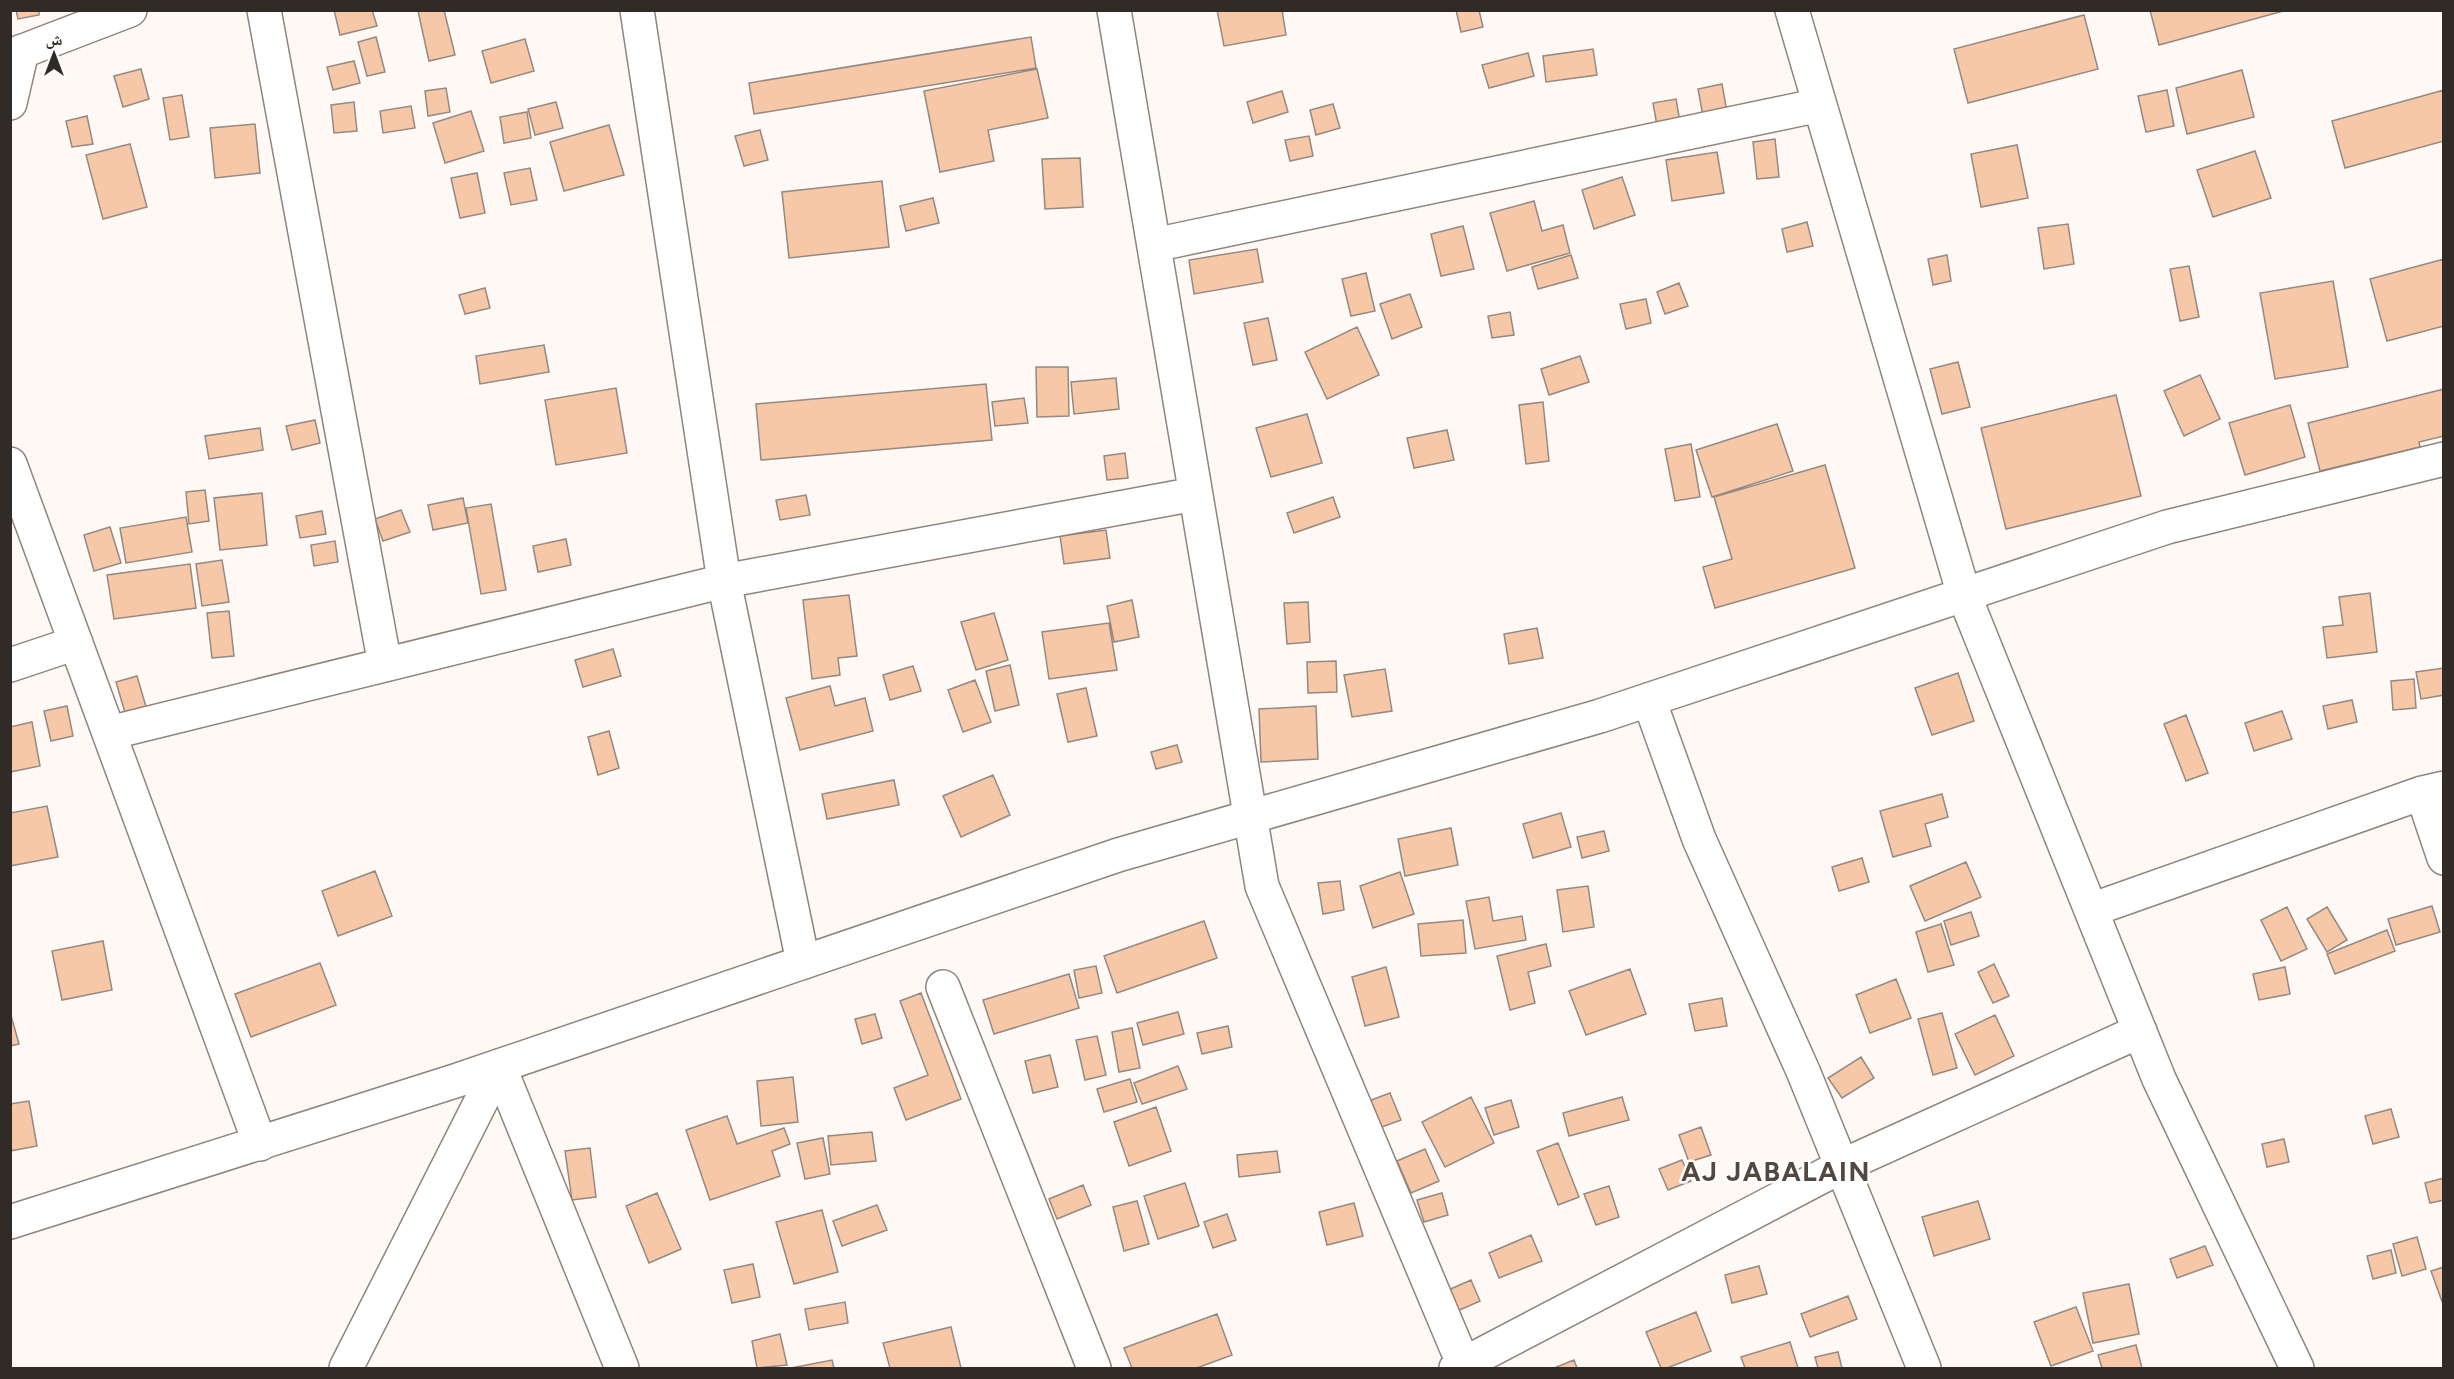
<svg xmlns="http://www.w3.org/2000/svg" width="2454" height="1379" font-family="Figtree,'Noto Naskh Arabic',sans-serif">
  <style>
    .building { fill: #f6c8a8; stroke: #968981; stroke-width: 1.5 }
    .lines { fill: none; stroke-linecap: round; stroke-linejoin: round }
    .street-casing { stroke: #90847c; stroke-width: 36 }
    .secondary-casing { stroke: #90847c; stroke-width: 36 }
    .street { stroke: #fff; stroke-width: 33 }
    .secondary { stroke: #fff; stroke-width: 33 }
    .labels { text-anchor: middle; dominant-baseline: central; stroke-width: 5; stroke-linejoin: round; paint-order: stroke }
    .district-label { font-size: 27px; font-weight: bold; letter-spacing: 1.5px; fill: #524840; stroke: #fff }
  </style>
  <rect width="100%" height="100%" fill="#fef9f5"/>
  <!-- building -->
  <path class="building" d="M16,10H39V15L18,19Z
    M334,10H372L377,26L340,35Z
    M444,10L455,55L429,61L418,11Z
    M1217,10H1282L1286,35L1224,46Z
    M1456,10H1479L1483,27L1461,32Z
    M2150,10H2287L2159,45Z
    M2084,15L2098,69L1968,103L1954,49Z
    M376,37L385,72L367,76L358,42Z
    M1031,37L1036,68L754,114L749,83Z
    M525,39L534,71L491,83L482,51Z
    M1593,49L1597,75L1546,82L1543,56Z
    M1528,53L1534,76L1489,88L1482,65Z
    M354,61L360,83L333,90L327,67Z
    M141,69L149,99L123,107L114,76Z
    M1037,69L1048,118L988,130L994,161L940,172L924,91Z
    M2242,70L2254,117L2187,134L2176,88Z
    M1722,84L1727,112L1703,116L1698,89Z
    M446,88L450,112L428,116L425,91Z
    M2167,90L2174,126L2146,132L2138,96Z
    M2444,90V141L2345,168L2332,121Z
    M1282,91L1288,112L1253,123L1247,102Z
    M182,95L189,137L170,140L163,98Z
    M1676,99L1680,122L1657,126L1653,103Z
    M354,102L357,131L334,133L331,105Z
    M556,102L563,128L535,135L528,109Z
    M1333,104L1340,128L1316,135L1310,110Z
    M411,106L415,128L383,133L380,111Z
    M471,111L484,151L445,163L433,123Z
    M527,112L531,138L504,143L500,117Z
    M87,116L93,144L72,147L66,121Z
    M255,124L260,173L215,178L210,128Z
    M609,125L624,175L564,191L550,142Z
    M760,130L768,160L744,166L735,136Z
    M1309,136L1313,156L1290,161L1285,140Z
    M1775,139L1779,177L1757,179L1753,142Z
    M130,144L147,207L103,219L86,155Z
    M2017,145L2028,198L1981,207L1971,154Z
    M2255,151L2271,198L2213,217L2197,170Z
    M1717,152L1724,193L1672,201L1666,160Z
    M1080,158L1083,207L1045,209L1042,159Z
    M530,168L537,200L511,205L504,173Z
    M477,173L485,213L460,218L451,178Z
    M1622,177L1635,215L1594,229L1582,190Z
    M882,181L889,247L789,258L782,192Z
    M933,198L939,223L906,231L900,206Z
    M1534,201L1542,231L1563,225L1570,253L1507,271L1490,213Z
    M1807,222L1813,246L1787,252L1782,229Z
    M2068,224L2074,264L2044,269L2038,228Z
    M1463,226L1474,269L1441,276L1431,234Z
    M1257,249L1263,282L1194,294L1189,260Z
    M1571,255L1578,278L1538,289L1532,267Z
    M1947,255L1951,281L1933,285L1928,259Z
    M2444,259V326L2387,341L2370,279Z
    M2189,266L2199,317L2180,321L2170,269Z
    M1366,273L1375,311L1351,316L1342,279Z
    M2333,281L2348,367L2275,379L2260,293Z
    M1679,283L1688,306L1665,314L1657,292Z
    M485,288L490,308L465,314L459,295Z
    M1410,294L1422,327L1392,339L1380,304Z
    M1646,299L1651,323L1626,329L1620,304Z
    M1510,312L1514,335L1492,338L1488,316Z
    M1268,318L1277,360L1253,365L1244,323Z
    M1357,327L1379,375L1327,399L1305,352Z
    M544,345L549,372L480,384L476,356Z
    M1580,356L1589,382L1549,395L1541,369Z
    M1958,362L1970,407L1942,414L1930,369Z
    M1036,367H1068L1069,416L1037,417Z
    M2200,375L2220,419L2184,436L2164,391Z
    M1116,378L1119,409L1074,414L1071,382Z
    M986,384L992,440L761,460L756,404Z
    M616,388L627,453L556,465L545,400Z
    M2444,389V436L2419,442L2420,447L2320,471L2308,423Z
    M2116,395L2141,496L2006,529L1981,428Z
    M1024,398L1028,423L995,426L992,402Z
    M1543,402L1549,461L1526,464L1519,405Z
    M2290,405L2305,457L2245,475L2229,423Z
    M1307,414L1322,463L1271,477L1256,428Z
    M315,420L320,443L292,450L286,426Z
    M1777,424L1793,471L1712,497L1696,450Z
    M260,428L263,450L209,459L205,436Z
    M1447,430L1454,460L1414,468L1407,438Z
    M1691,444L1700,497L1675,501L1665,449Z
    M1125,453L1128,478L1107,480L1104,456Z
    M1825,465L1855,568L1715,608L1703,567L1732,559L1714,497Z
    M205,490L209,521L189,524L186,492Z
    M262,493L267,545L220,550L214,498Z
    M806,495L810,515L780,520L776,500Z
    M1333,497L1340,517L1294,533L1287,513Z
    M463,498L468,523L433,530L428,505Z
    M491,504L506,590L481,594L466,508Z
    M401,510L410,532L383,541L375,519Z
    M322,511L326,534L300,538L296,516Z
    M186,517L192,552L126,563L120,528Z
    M110,527L121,563L94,571L84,535Z
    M1106,530L1110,558L1064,564L1060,536Z
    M566,539L571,565L538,572L533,546Z
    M335,541L338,562L314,566L311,545Z
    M222,560L229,602L202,606L196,564Z
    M190,564L196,608L114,619L107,575Z
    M2370,593L2377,652L2327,658L2323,627L2343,625L2339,597Z
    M849,595L857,656L838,658L840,675L812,679L803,600Z
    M1132,600L1139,637L1114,642L1107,606Z
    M1308,602L1310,642L1287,644L1284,603Z
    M229,611L234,656L212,658L207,613Z
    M994,613L1008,660L976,670L961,622Z
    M1109,623L1117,670L1049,679L1042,632Z
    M1537,628L1543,658L1509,664L1504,634Z
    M613,649L621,676L583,687L575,660Z
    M1336,661L1337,692L1308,693L1307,662Z
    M1010,665L1019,705L995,711L986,671Z
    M913,666L921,691L890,700L883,675Z
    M2444,668V695L2421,699L2416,672Z
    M1385,669L1392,711L1352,717L1344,675Z
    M1958,673L1974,721L1932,735L1915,688Z
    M137,676L147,710L126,716L116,682Z
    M2414,679L2416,708L2393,710L2391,681Z
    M975,680L991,722L963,732L948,690Z
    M830,686L835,706L865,698L873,731L800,750L786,698Z
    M1086,688L1097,736L1068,742L1057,694Z
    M2352,700L2357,722L2328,729L2323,706Z
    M67,706L73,736L51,741L44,711Z
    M1316,706L1318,759L1261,762L1259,709Z
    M2282,711L2292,739L2254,751L2245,723Z
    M2186,715L2208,773L2186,781L2164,724Z
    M32,722L40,766L10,772V727Z
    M609,731L619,768L598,775L588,737Z
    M1177,745L1182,762L1156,769L1151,752Z
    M993,775L1010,815L961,837L943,796Z
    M894,780L899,805L827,819L822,794Z
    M1942,794L1948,817L1925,824L1931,846L1893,857L1880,811Z
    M47,806L58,857L10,866V813Z
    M1561,813L1571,847L1533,858L1523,824Z
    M1451,828L1458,865L1405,876L1398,839Z
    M1604,831L1609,851L1582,858L1577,837Z
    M1862,858L1869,882L1839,891L1832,867Z
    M1966,862L1981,897L1925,921L1910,886Z
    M375,871L392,916L338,936L322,891Z
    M1400,872L1414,914L1373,928L1360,886Z
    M1340,881L1344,910L1323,914L1318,883Z
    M1588,886L1594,927L1563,932L1557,890Z
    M1489,897L1493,921L1522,916L1526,940L1475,949L1466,901Z
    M2432,906L2440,932L2396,945L2388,919Z
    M2287,907L2307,949L2281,961L2261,920Z
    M2327,907L2347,940L2327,952L2307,919Z
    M1971,912L1979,936L1951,945L1944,921Z
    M1463,920L1466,953L1421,956L1418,924Z
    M1204,921L1217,958L1117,993L1104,956Z
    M1941,924L1954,965L1928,972L1916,932Z
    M2387,930L2395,951L2335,974L2327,954Z
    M103,941L112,990L62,1000L52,951Z
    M1546,944L1551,966L1528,972L1535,1003L1510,1010L1497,956Z
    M320,963L336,1005L251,1037L235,994Z
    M1994,964L2009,996L1993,1003L1978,972Z
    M1096,966L1102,993L1079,998L1074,970Z
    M1386,967L1399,1017L1365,1026L1352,977Z
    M2285,967L2290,994L2259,1000L2253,974Z
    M1630,969L1646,1014L1586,1035L1569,991Z
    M1069,974L1079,1008L994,1034L983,1000Z
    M1896,979L1911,1018L1870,1033L1856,995Z
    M921,993L961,1099L906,1120L894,1088L928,1075L900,1001Z
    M1722,998L1727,1026L1695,1031L1689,1004Z
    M10,1012L19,1044L10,1046Z
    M1178,1012L1184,1034L1143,1045L1137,1023Z
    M1942,1013L1957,1068L1933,1075L1918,1019Z
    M875,1014L882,1038L862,1044L855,1019Z
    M1995,1015L2014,1056L1975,1075L1955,1034Z
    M1228,1026L1232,1047L1202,1054L1197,1033Z
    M1132,1028L1140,1068L1119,1072L1112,1032Z
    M1097,1036L1106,1075L1085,1080L1076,1040Z
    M1050,1055L1058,1087L1033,1093L1025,1061Z
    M1861,1057L1874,1078L1842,1098L1828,1078Z
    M1178,1066L1187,1089L1142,1104L1134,1083Z
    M793,1077L798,1122L761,1126L757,1081Z
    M1130,1079L1137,1102L1104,1112L1097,1089Z
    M1390,1093L1401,1120L1368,1132L1358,1105Z
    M1471,1097L1494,1143L1445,1167L1422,1122Z
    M1622,1097L1629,1120L1569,1136L1563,1113Z
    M1511,1100L1519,1127L1494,1135L1485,1108Z
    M29,1101L37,1146L10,1151V1104Z
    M1156,1107L1171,1151L1129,1166L1114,1122Z
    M2391,1109L2399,1137L2373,1144L2365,1116Z
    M727,1116L737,1144L784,1128L790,1144L772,1151L780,1176L710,1200L686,1130Z
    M1701,1127L1711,1155L1689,1162L1679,1135Z
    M872,1132L876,1161L831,1165L828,1136Z
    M823,1138L830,1174L805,1179L797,1143Z
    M2284,1139L2289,1162L2267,1167L2262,1144Z
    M1558,1143L1579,1197L1558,1205L1537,1151Z
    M590,1148L596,1197L572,1200L565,1151Z
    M1425,1149L1439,1181L1411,1193L1397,1161Z
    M1277,1151L1280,1172L1239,1177L1237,1155Z
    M1682,1160L1691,1181L1668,1190L1659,1169Z
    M2444,1178V1200L2430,1203L2425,1183Z
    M1185,1183L1199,1226L1158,1239L1144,1196Z
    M1083,1185L1091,1205L1057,1219L1049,1199Z
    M1609,1186L1619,1217L1596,1225L1584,1194Z
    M657,1193L681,1249L649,1263L626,1206Z
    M1442,1193L1448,1215L1424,1222L1417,1200Z
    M1137,1201L1149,1244L1124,1251L1113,1207Z
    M1978,1201L1990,1239L1934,1256L1922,1217Z
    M1354,1203L1363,1236L1327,1245L1319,1212Z
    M877,1205L887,1230L842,1246L833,1221Z
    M822,1210L838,1272L794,1284L776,1222Z
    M1227,1214L1236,1240L1213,1248L1204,1222Z
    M1531,1235L1542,1261L1499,1278L1489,1253Z
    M2417,1237L2426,1269L2402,1276L2393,1244Z
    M2205,1246L2213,1265L2177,1278L2170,1259Z
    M2391,1250L2396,1273L2373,1279L2367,1256Z
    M753,1264L760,1297L732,1303L724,1270Z
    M1759,1266L1767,1294L1732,1303L1725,1275Z
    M2444,1267V1307L2431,1271Z
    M1471,1280L1480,1301L1455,1312L1446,1291Z
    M2129,1284L2139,1334L2093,1343L2083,1293Z
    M1848,1296L1857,1319L1810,1337L1801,1314Z
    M845,1302L848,1323L809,1330L805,1309Z
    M2076,1307L2093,1351L2051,1366L2034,1322Z
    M1696,1312L1711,1351L1667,1368H1661L1646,1332Z
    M1217,1314L1232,1355L1197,1368H1132L1124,1348Z
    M951,1327L961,1368H890L883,1343Z
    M780,1334L787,1365L757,1368L752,1341Z
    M1790,1342L1798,1368H1745L1741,1357Z
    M2136,1345L2142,1368H2102L2098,1355Z
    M1838,1352L1842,1368H1818L1815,1357Z
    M832,1360L834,1368H791Z
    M1574,1360L1577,1368H1554Z"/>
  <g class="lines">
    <!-- street casing -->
    <g class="street-casing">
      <path id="street" d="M264,10L385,665
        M637,10L724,581L803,962
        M1114,10L1262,886L1465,1368
        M1792,10L1964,595L2159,1079L2297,1368
        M10,56L130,10
        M10,103L22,51
        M1154,245L1820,105
        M10,464L260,1144
        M10,665L76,643
        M1649,700L1699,839L1803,1071L1924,1368
        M109,733L724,581L1195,494
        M2422,793L2444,858
        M2091,910L2422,793L2444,788
        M943,987L1094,1368
        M346,1368L499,1066L622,1368
        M1456,1368L1842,1166L2140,1031"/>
    </g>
    <!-- secondary casing -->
    <g class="secondary-casing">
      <path id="secondary" d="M10,1222L455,1081L1118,855L1600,716L2167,527L2444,459"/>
    </g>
    <!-- street -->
    <use href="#street" class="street"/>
    <!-- secondary -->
    <use href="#secondary" class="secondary"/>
  </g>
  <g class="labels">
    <!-- district labels -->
    <g class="district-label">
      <text x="1776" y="1171">AJ JABALAIN</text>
    </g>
  </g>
  <!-- border -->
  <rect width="2454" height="1379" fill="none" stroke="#302b27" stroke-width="24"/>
  <!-- north arrow -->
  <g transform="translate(54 54)" stroke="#ffffff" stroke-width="4.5" paint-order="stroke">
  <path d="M0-4.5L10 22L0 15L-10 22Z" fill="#302b27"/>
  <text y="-9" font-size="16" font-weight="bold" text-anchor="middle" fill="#302b27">ش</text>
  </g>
</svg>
